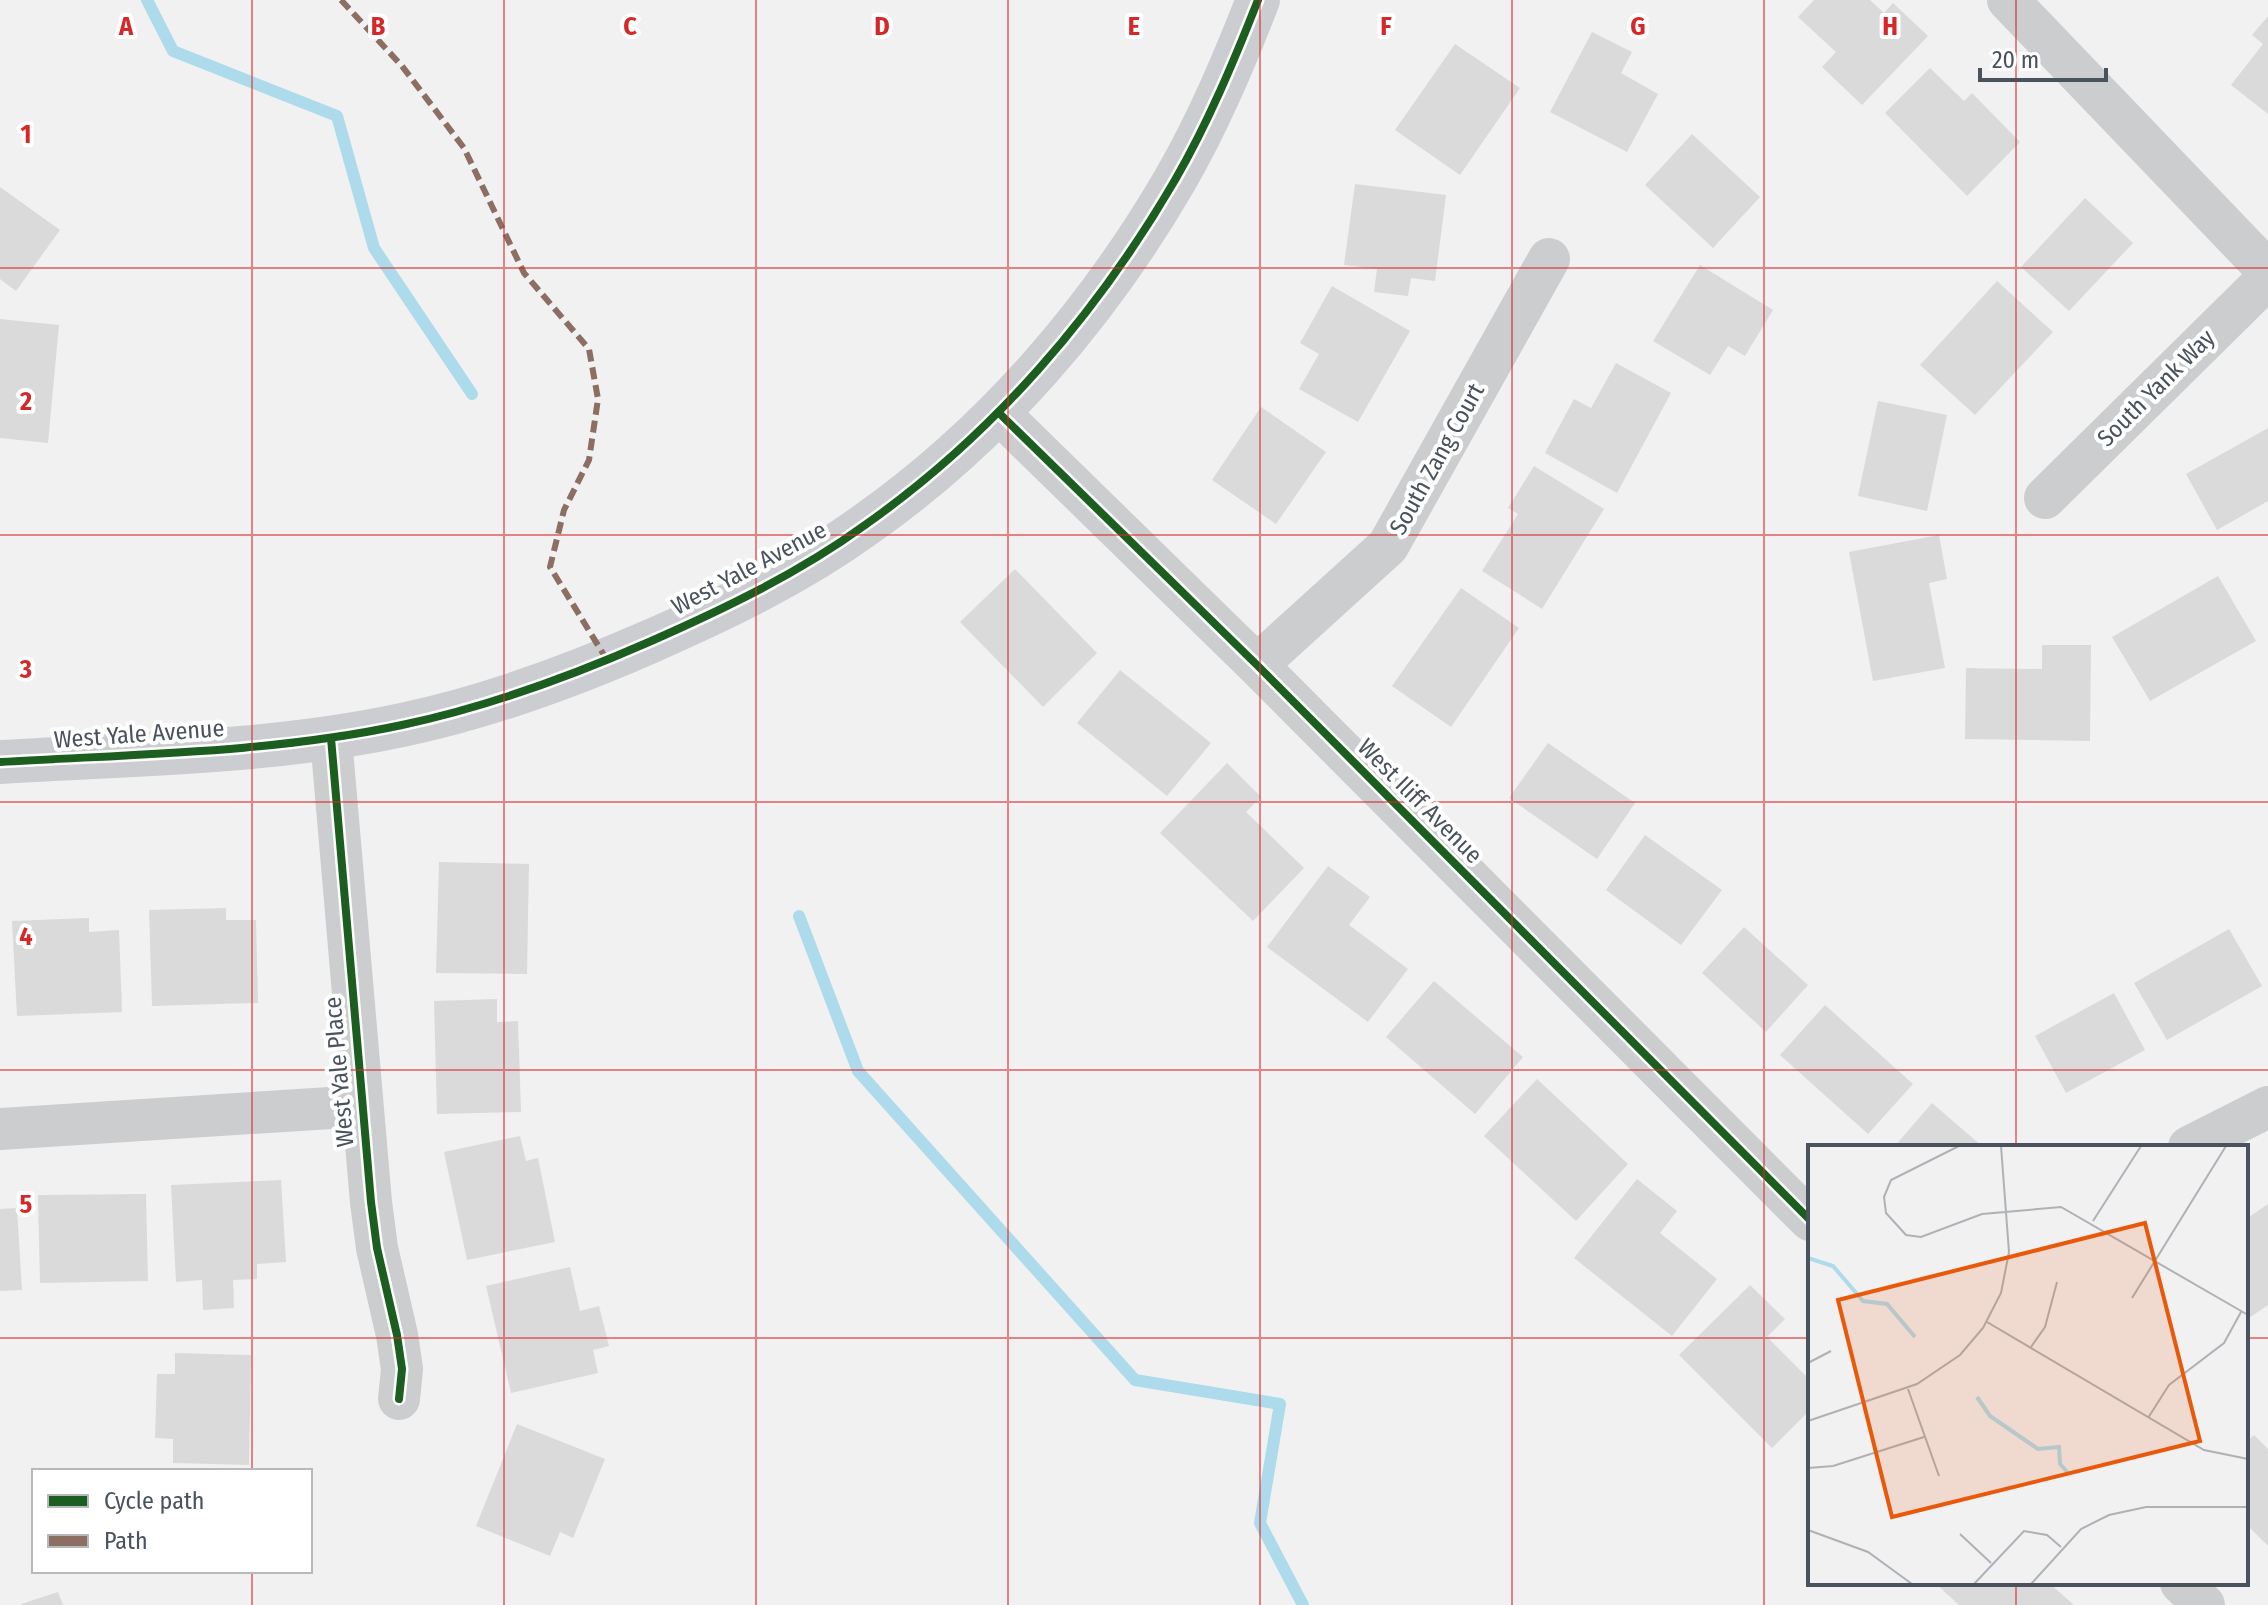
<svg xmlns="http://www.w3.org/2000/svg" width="2268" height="1605" font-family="'Fira Sans Condensed',sans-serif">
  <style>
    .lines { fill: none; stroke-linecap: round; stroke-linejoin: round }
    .stream { stroke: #aedbeb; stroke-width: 12 }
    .building { fill: #dadadb }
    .street { stroke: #cbcdcf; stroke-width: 42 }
    .secondary { stroke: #cccdd0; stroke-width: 44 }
    .quiet { stroke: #8d6e63; stroke-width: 6; stroke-dasharray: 12 6; stroke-linecap: butt }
    .cycleway-casing { stroke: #fff; stroke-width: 13 }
    .cycleway { stroke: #1b5e20; stroke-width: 8 }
    .grid { fill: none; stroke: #d62828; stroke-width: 2; stroke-opacity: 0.55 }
    .labels { text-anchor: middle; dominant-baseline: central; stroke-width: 8; stroke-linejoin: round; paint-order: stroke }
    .street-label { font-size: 24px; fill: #49525d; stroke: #fff }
    .inset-river { fill: none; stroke: #aedbeb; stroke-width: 4 }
    .inset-road { fill: none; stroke: #aeb1b6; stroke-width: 2 }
    .view { fill: #e8590c; fill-opacity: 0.15; stroke: #e8590c; stroke-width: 4 }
    .inset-edge { fill: none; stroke: #49525d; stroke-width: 4 }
    .grid-label { font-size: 26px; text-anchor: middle; font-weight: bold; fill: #d62828; stroke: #fff; stroke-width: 8; stroke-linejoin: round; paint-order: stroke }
  </style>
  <rect width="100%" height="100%" fill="#f1f1f1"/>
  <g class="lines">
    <!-- stream -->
    <path class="stream" d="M147,0L173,51L337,116L374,248L472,394
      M799,916L858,1071L1135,1380L1280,1404L1260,1523L1303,1605"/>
  </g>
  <!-- building -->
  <path class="building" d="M1814,0H1870L1884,13L1893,3L1928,36L1862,105L1822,67L1836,52L1798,17Z
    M2268,16V114L2231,85L2263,44L2252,35Z
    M1592,32L1632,52L1621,73L1658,94L1627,152L1550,112Z
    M1455,44L1520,88L1460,175L1395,130Z
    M1930,68L1964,101L1972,93L2020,142L1967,196L1885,113Z
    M1692,134L1760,197L1713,248L1645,185Z
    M1355,184L1446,195L1435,281L1411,278L1408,296L1374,292L1377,269L1344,265Z
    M0,187L60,230L16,291L0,279Z
    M2085,198L2133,243L2069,311L2021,267Z
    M1700,265L1773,310L1745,356L1728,346L1710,375L1653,341Z
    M1997,281L2053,332L1975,415L1920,365Z
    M1332,286L1410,331L1358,422L1299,389L1319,354L1300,343Z
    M0,319L59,325L48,443L0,438Z
    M1616,363L1671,393L1617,493L1545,453L1574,399L1591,408Z
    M1878,401L1947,415L1927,511L1858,496Z
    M1261,407L1326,452L1276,524L1212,480Z
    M2268,428V501L2217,530L2186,474Z
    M1534,466L1604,509L1542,609L1482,571L1518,514L1508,508Z
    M1939,535L1947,579L1929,583L1945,668L1873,681L1849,552Z
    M1015,569L1097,653L1043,707L960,622Z
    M2218,576L2256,641L2150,701L2112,637Z
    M1461,588L1519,628L1451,727L1392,686Z
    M2042,645H2091L2090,741L1965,739L1966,668L2042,669Z
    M1120,670L1211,743L1167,796L1077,723Z
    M1548,743L1635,803L1597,859L1509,798Z
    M1227,763L1261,797L1246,812L1304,868L1253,921L1160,833Z
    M1645,835L1722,890L1681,945L1606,890Z
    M439,862L529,864L527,974L436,973Z
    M1328,866L1370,897L1349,925L1408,969L1368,1022L1267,947Z
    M226,908V920H256L258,1003L152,1006L149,910Z
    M89,918V932L119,930L122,1012L17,1016L12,921Z
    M1744,927L1808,985L1766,1032L1702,973Z
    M2229,929L2262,986L2167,1040L2134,983Z
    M1434,981L1523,1057L1475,1114L1386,1037Z
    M2114,993L2145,1050L2066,1093L2035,1036Z
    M497,999V1022L518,1021L521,1112L437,1114L434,1001Z
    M1825,1005L1913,1084L1868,1134L1780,1055Z
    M1537,1079L1628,1164L1576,1221L1484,1136Z
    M1932,1103L1983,1147H1894Z
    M520,1136L526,1161L538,1158L555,1242L467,1260L444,1152Z
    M1637,1179L1677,1211L1660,1233L1717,1279L1672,1336L1574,1258Z
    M281,1180L286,1262L257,1264V1279L233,1280L234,1308L203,1310L202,1280L176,1282L171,1185Z
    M146,1194L148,1281L40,1283L38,1195Z
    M2268,1204V1305L2246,1320V1219Z
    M17,1208L22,1290L0,1291V1209Z
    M570,1267L580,1311L599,1306L609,1346L593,1350L598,1373L511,1393L486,1286Z
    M1750,1285L1785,1319L1767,1337L1810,1380V1410L1772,1448L1679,1355Z
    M175,1353L251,1355L249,1465L173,1463V1439L155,1438L157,1374H175Z
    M517,1424L605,1459L573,1538L560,1532L550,1556L476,1526Z
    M2254,1435L2268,1449V1546L2246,1524V1442Z
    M1935,1583H2049L2074,1605H1959Z
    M58,1592L63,1605H21V1604Z"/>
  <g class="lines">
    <!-- street -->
    <path class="street" d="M2008,0L2268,271
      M999,413L1257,665L1810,1220
      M2045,498L2268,278
      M1257,665L1388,546L1549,259
      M331,738L371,1202L377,1248L397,1335L402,1369L399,1399
      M0,1129L362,1106
      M2189,1147L2268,1107
      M2181,1583L2204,1605"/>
    <!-- secondary -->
    <path class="secondary" d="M0,762C134,754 271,753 402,725C488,707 569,677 649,642C724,609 799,573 865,525C993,435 1097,314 1175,180C1208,123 1234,61 1258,0"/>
    <!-- quiet -->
    <path class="quiet" d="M341,0L402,66L464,148L524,273L589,349L598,399L589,460L564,510L550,567L607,660"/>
    <!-- cycleway casing -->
    <g class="cycleway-casing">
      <path id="cycleway" d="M999,413L1257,665L1810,1220
        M331,738L371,1202L377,1248L397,1335L402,1369L399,1399
        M0,762C134,754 271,753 402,725C488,707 569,677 649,642C724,609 799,573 865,525C993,435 1097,314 1175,180C1208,123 1234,61 1258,0"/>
    </g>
    <!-- cycleway -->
    <use href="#cycleway" class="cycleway"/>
  </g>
  <!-- grid -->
  <path class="grid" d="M252,0V1471M504,0V1605M756,0V1605M1008,0V1605M1260,0V1605M1512,0V1605M1764,0V1605M2016,0V1147M0,268H2268M0,535H2268M0,802H2268M0,1070H2268M0,1338H1810M2246,1338H2268M252,1571V1605M2016,1583V1605"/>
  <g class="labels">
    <!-- street labels -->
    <g class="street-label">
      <text transform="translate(2156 388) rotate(-45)">South Yank Way</text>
      <text transform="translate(1437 459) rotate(-61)">South Zang Court</text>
      <text transform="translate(749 568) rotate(-28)">West Yale Avenue</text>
      <text transform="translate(139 734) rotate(-4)">West Yale Avenue</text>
      <text transform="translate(1420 801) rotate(45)">West Iliff Avenue</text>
      <text transform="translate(339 1072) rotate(-95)">West Yale Place</text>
    </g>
  </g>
  <!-- overview -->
  <g transform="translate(1808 1145)">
    <rect width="440" height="440" fill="#f1f1f1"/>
    <path class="inset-river" d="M0,113L25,121L55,156L79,159L107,192M169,252L182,271L230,304L251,302L252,319L261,329"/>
    <path class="inset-road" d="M151,1L83,35L76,52L78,68L98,90L113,92L174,69L253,62L440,170M285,76L333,1M324,153L418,1M179,177L396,305L440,314M223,202L237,182L249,137M0,218L23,206M100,244L131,331M340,273L361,240L416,198L433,167M0,276L109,239L152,210L175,183L193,148L201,107L193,1M0,323L25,321L116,292M0,385L60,407L104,439M152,389L183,418M166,439L216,386L239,390L253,402M223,439L273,384L301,370L338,362H440"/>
    <path class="view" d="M337,78L392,296L84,372L30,155Z"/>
    <rect width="440" height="440" class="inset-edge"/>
  </g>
  <g class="grid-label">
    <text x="126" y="35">A</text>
    <text x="378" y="35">B</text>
    <text x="630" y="35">C</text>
    <text x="882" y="35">D</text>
    <text x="1134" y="35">E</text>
    <text x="1386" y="35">F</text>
    <text x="1638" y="35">G</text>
    <text x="1890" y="35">H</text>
    <text x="26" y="143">1</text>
    <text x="26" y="410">2</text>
    <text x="26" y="678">3</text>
    <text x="26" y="945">4</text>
    <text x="26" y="1213">5</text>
  </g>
  <!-- legend -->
  <rect x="32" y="1469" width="280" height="104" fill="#ffffff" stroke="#b6babe" stroke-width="2"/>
  <rect x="48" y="1495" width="40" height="12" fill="#1b5e20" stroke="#b6babe" stroke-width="2"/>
  <text x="104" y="1509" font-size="24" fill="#49525d">Cycle path</text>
  <rect x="48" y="1535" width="40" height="12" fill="#8d6e63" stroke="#b6babe" stroke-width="2"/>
  <text x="104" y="1549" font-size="24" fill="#49525d">Path</text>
  <!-- scale -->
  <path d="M1980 68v12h126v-12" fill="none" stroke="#49525d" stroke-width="4"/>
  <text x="1992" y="68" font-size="24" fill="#49525d" stroke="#ffffff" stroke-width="6" paint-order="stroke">20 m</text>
</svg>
